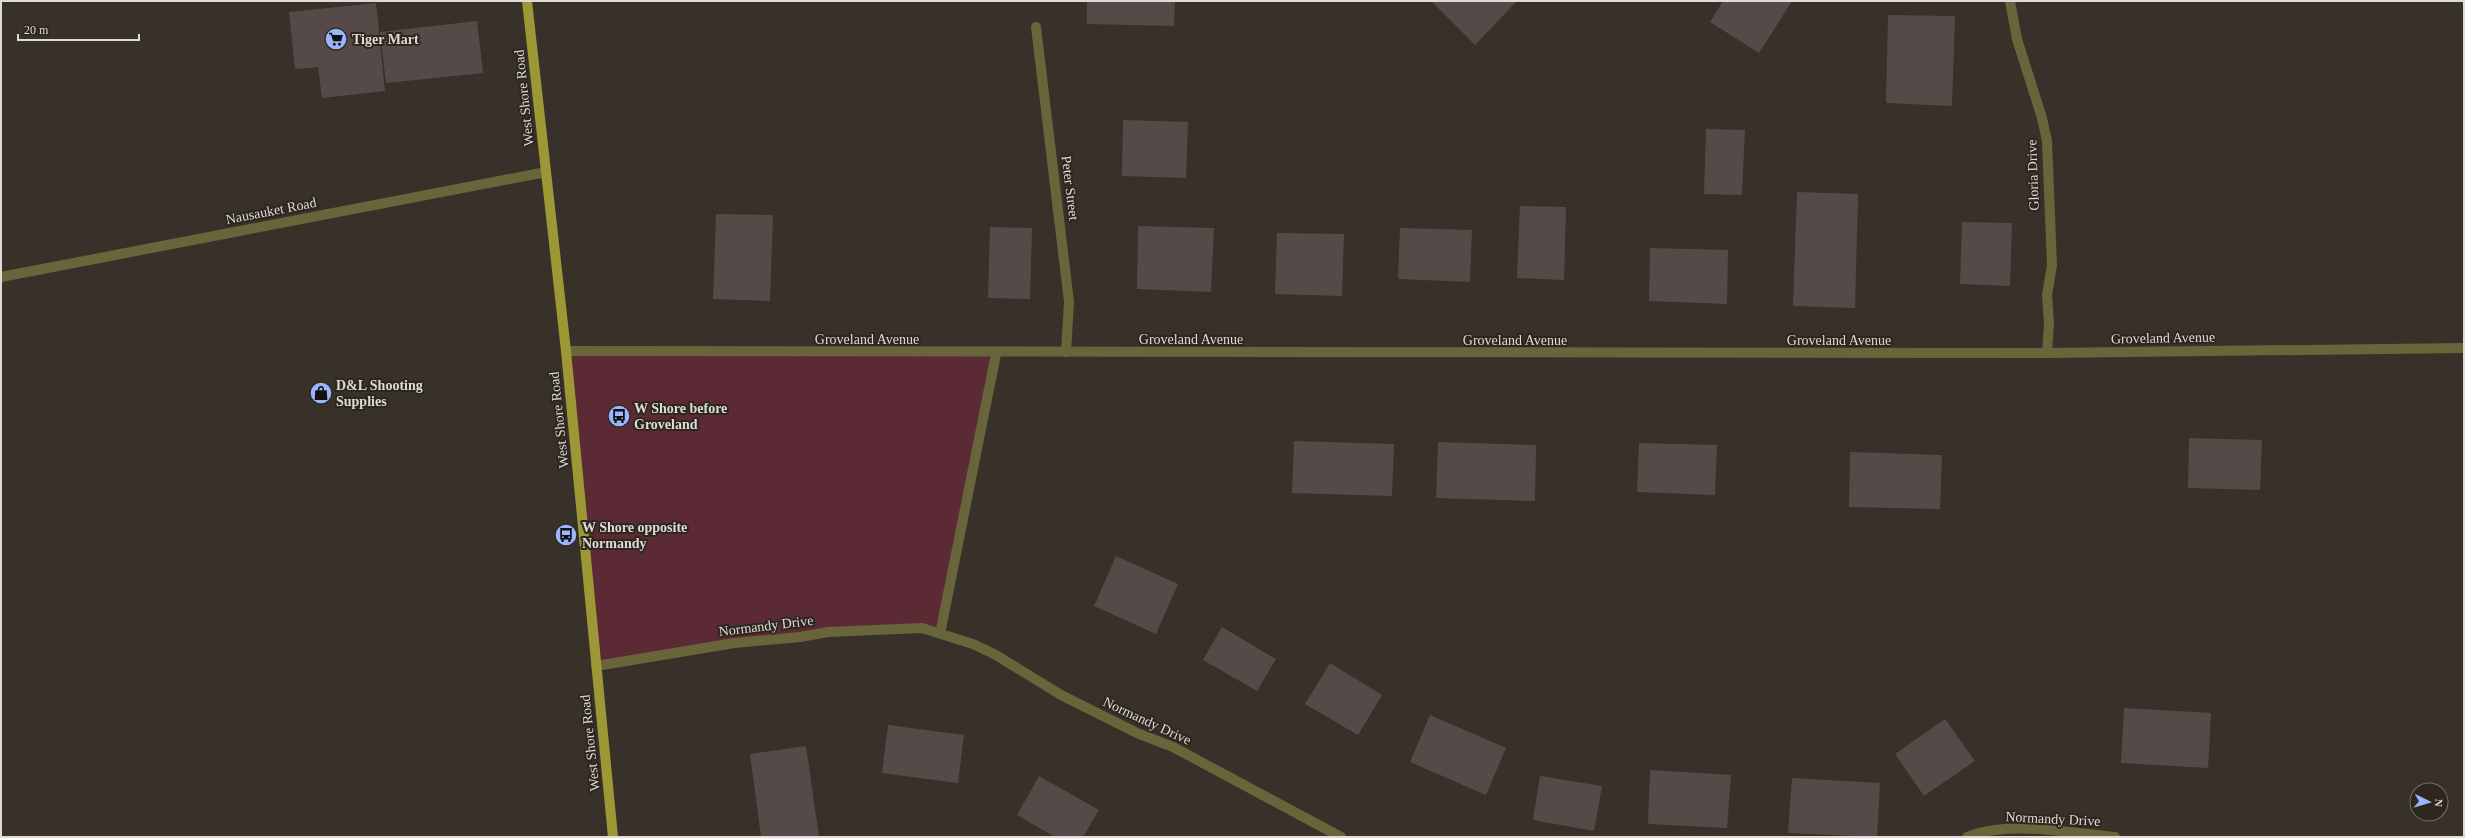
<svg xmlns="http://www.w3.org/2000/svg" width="2465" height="838" font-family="Georgia,serif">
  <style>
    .green { fill: #5b2a35 }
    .building { fill: #554a47 }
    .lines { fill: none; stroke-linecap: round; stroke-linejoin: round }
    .minor { stroke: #68653a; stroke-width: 10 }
    .tertiary { stroke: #68653a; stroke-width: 10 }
    .primary { stroke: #9d9735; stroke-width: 10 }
    .labels { text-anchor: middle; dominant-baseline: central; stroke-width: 4; stroke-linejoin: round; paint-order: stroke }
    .poi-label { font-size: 14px; font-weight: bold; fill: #dedad5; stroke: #2d271f; text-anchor: start }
    .street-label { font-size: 14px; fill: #dedad5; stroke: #2d271f }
  </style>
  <rect width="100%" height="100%" fill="#373129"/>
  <!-- green -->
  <path class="green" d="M578,354L985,356L1001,360L991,400L944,630L836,632L606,665L598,651L570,359Z"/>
  <!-- building -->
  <path class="building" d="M1087,1H1175L1174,26L1087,24Z
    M1431,1H1517L1475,45Z
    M1723,1H1792L1759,53L1710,22Z
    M376,3L385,91L322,98L318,67L295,69L289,12Z
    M1888,15L1955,16L1952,106L1886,103Z
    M477,21L483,73L386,83L380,32Z
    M1123,120L1188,122L1186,178L1122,176Z
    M1706,129L1745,130L1742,195L1704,194Z
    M1797,192L1858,194L1855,308L1793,306Z
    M1520,206L1566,207L1564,280L1517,278Z
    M716,214L773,215L770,301L713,299Z
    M1962,222L2012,223L2010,286L1960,284Z
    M1138,226L1214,228L1211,292L1137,289Z
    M990,227L1032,228L1030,299L988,298Z
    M1400,228L1472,230L1470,282L1398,279Z
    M1277,233L1344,234L1342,296L1275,294Z
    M1650,248L1728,250L1727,304L1649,301Z
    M2189,438L2262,440L2260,490L2188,488Z
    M1294,441L1394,444L1392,496L1292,493Z
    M1438,442L1536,445L1535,501L1436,498Z
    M1639,443L1717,445L1715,495L1637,492Z
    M1850,452L1942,455L1940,509L1849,507Z
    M1116,556L1178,584L1156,634L1094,606Z
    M1222,627L1276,659L1257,691L1203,660Z
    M1330,663L1382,695L1358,735L1305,704Z
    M2124,708L2211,713L2208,768L2121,763Z
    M1430,715L1506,748L1486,795L1410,762Z
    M1945,719L1975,761L1924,796L1895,754Z
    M888,725L964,735L958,783L882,773Z
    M806,746L819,837H761L750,754Z
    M1650,770L1731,775L1727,828L1648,824Z
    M1039,776L1099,810L1083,837H1055L1017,815Z
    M1540,776L1602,786L1594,831L1533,820Z
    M1792,778L1880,783L1877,837L1788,833Z"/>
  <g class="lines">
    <!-- minor -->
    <path class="minor" d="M1036,27L1069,302L1066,352
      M2047,353L2464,348
      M940,634L996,354
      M596,666L734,643L800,637L828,632L922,628L973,644L996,655L1061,695L1137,733L1173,747L1341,837
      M1967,837C2008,820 2070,833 2115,837"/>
    <!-- tertiary -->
    <path class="tertiary" d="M1,277L546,172
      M566,351C1059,354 1553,356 2047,353L2049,323L2047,295L2052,265L2047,141L2042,118L2017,39L2010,1"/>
    <!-- primary -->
    <path class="primary" d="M527,1L566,351L613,837"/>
  </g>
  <!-- icons -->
  <defs>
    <g id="supermarket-disc" transform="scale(1.15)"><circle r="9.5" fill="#9ab5fd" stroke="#2d271f"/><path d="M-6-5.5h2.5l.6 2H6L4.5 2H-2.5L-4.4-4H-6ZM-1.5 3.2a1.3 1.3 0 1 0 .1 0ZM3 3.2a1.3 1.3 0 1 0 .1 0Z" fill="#111"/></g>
    <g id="shop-disc" transform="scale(1.15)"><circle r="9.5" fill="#9ab5fd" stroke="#2d271f"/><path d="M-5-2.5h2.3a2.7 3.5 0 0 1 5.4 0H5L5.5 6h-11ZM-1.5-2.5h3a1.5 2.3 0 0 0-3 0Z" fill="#111"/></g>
    <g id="bus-disc" transform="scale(1.15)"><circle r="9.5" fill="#9ab5fd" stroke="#2d271f"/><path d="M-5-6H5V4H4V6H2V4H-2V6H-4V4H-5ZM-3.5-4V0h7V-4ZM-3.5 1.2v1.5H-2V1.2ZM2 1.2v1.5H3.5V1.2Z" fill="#111"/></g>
  </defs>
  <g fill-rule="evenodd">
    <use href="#supermarket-disc" x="336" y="39"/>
    <use href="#shop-disc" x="321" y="393"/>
    <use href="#bus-disc" x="619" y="416"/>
    <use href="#bus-disc" x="566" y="535"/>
  </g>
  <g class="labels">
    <!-- poi labels -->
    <g class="poi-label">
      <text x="352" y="39">Tiger Mart</text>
      <text x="336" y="385">D&amp;L Shooting<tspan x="336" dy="16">Supplies</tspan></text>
      <text x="634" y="408">W Shore before<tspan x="634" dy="16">Groveland</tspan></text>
      <text x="582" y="527">W Shore opposite<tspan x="582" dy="16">Normandy</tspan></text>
    </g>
    <!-- street labels -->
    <g class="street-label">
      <text transform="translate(524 98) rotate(-96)">West Shore Road</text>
      <text transform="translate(2033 175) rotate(-92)">Gloria Drive</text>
      <text transform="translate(1070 188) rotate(83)">Peter Street</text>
      <text transform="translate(271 211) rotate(-11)">Nausauket Road</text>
      <text transform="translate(2163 338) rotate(-1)">Groveland Avenue</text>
      <text x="867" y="339">Groveland Avenue</text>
      <text x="1191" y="339">Groveland Avenue</text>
      <text x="1515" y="340">Groveland Avenue</text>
      <text x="1839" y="340">Groveland Avenue</text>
      <text transform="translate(559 420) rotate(-96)">West Shore Road</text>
      <text transform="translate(766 626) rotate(-7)">Normandy Drive</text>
      <text transform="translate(1147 721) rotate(25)">Normandy Drive</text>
      <text transform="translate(590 743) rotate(-96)">West Shore Road</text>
      <text transform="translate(2053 819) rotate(3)">Normandy Drive</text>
    </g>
  </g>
  <!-- border -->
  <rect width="2465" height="838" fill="none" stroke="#dedad5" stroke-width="4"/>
  <!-- north arrow -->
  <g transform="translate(2429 802) rotate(95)"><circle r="19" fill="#2d271f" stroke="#746f68"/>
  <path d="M0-3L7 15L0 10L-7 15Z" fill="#9ab5fd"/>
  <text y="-6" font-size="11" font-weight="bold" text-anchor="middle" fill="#dedad5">N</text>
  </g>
  <!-- scale -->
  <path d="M18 34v6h121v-6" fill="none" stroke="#dedad5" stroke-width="2"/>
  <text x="24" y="34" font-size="12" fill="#dedad5" stroke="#2d271f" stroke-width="3" paint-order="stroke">20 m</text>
</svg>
